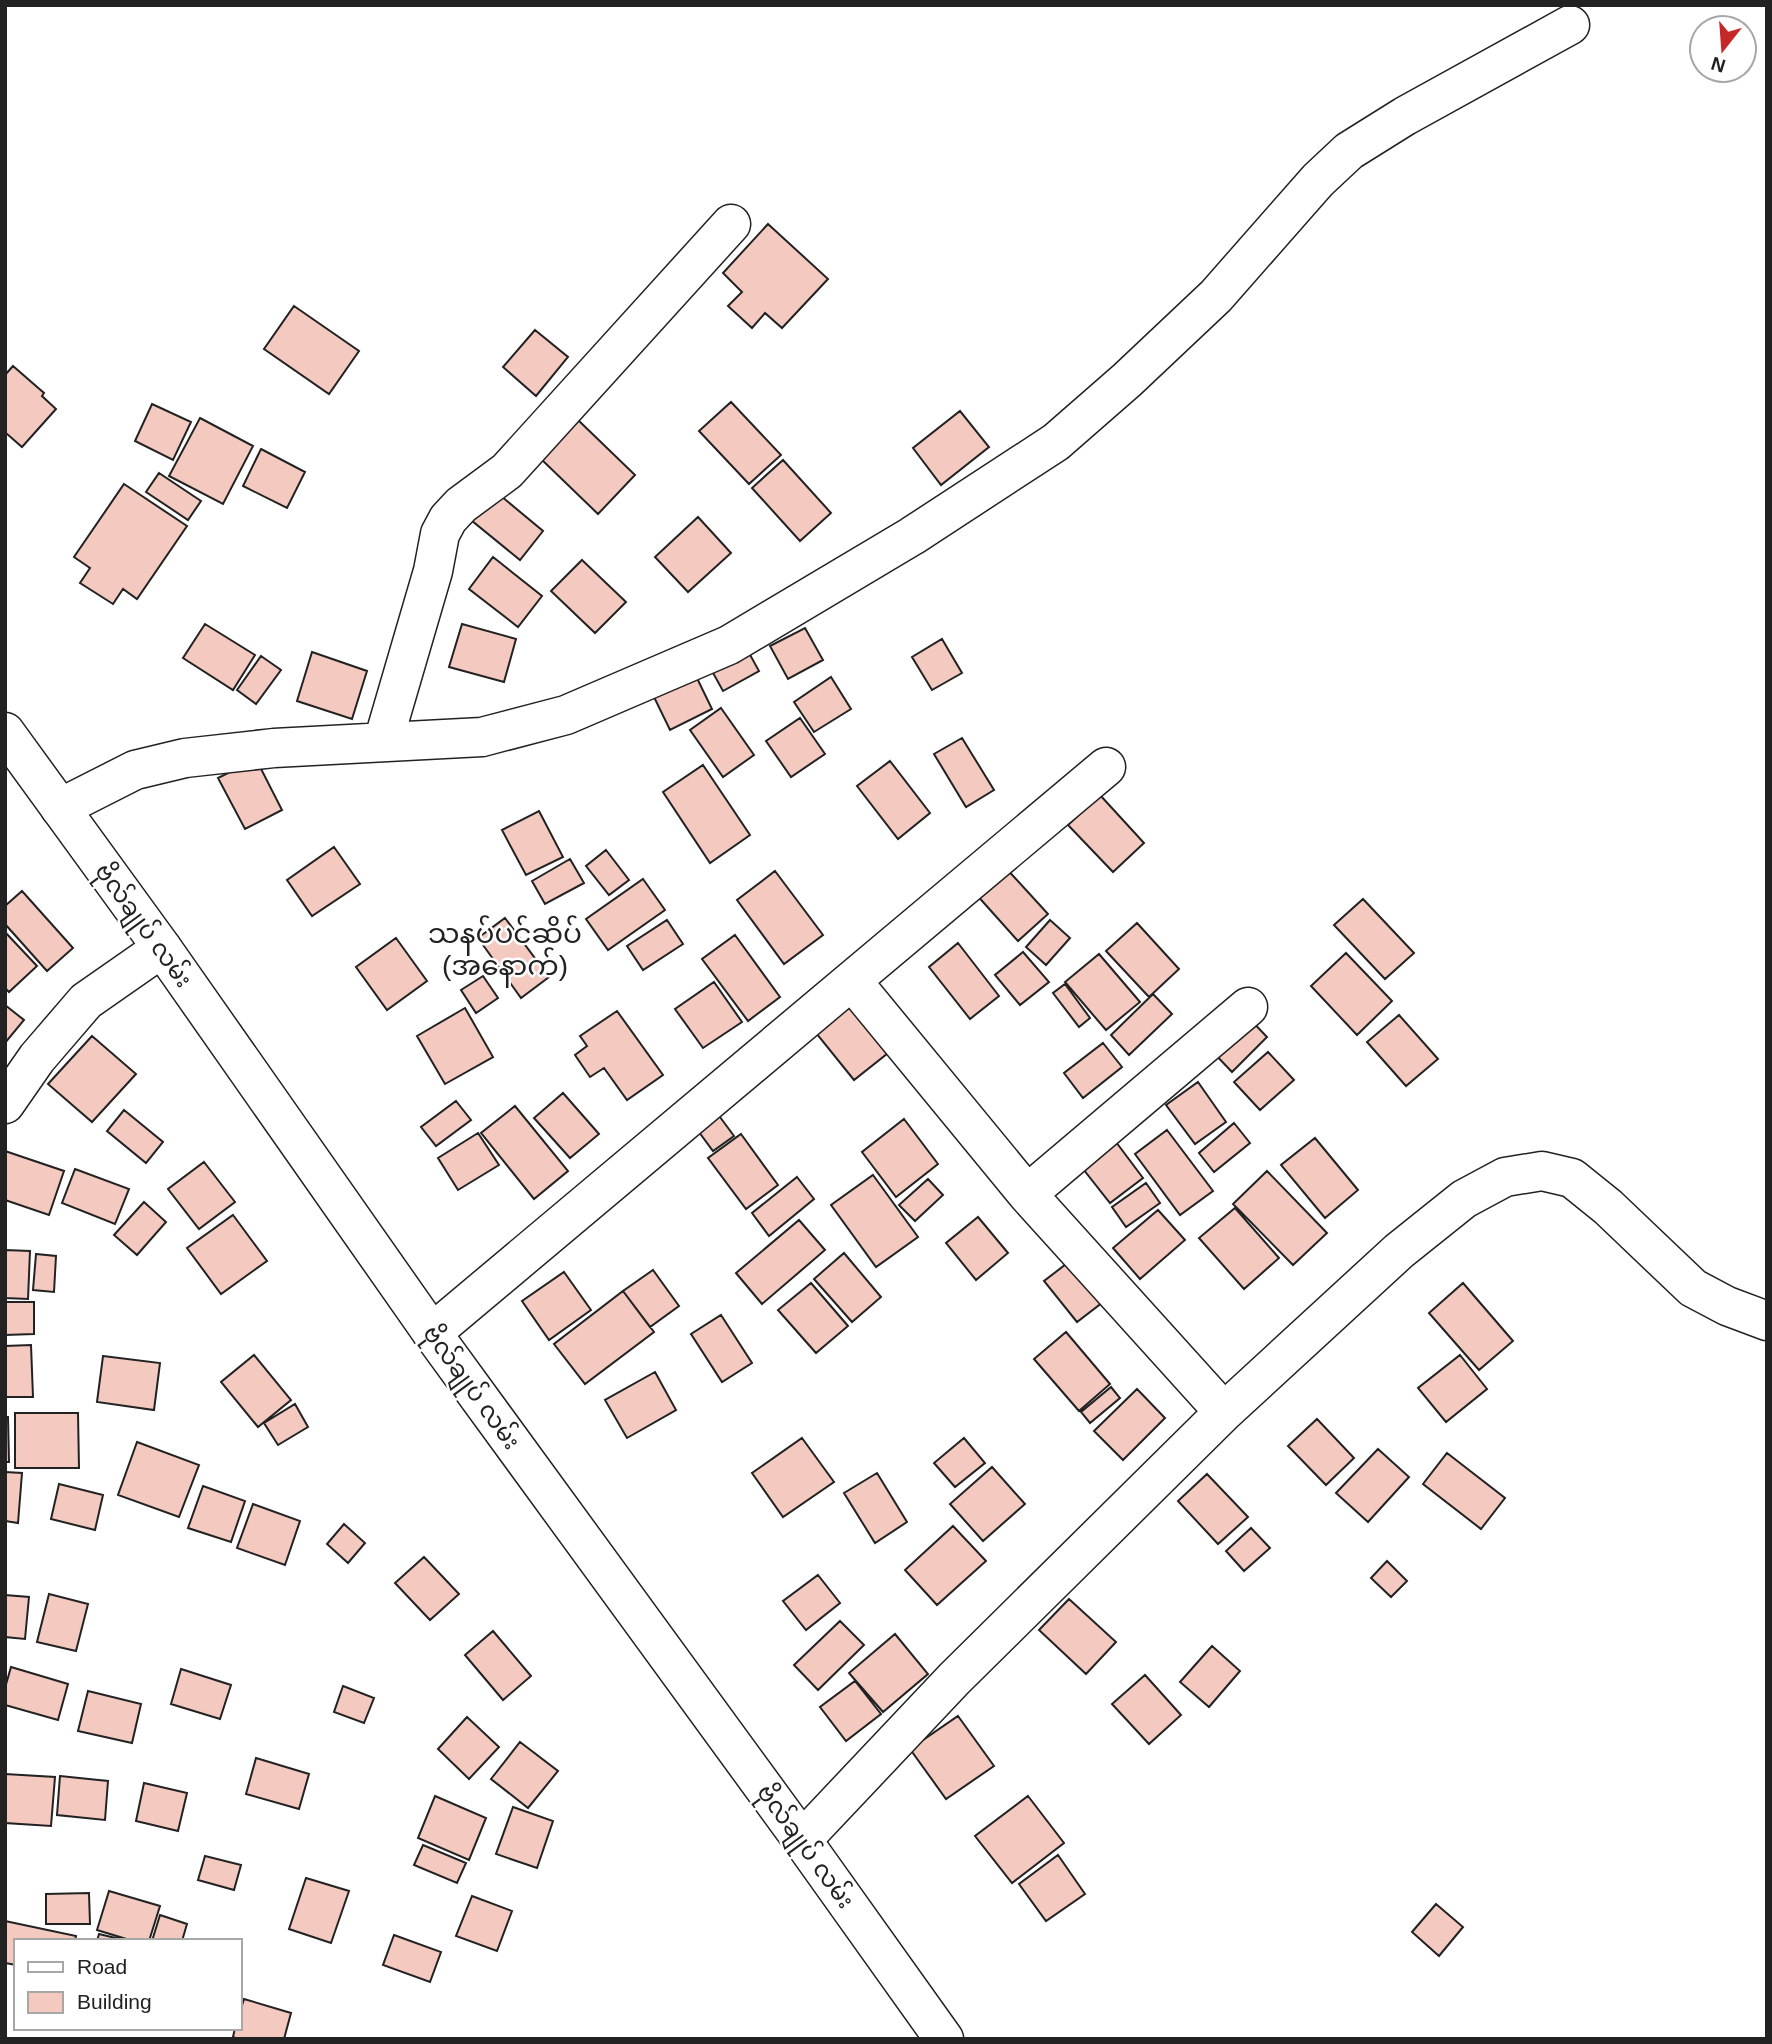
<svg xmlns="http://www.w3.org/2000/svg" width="1772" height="2044" font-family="Helvetica,'Noto Sans Myanmar',sans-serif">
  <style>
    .building { fill: #f3c9c0; stroke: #222; stroke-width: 2 }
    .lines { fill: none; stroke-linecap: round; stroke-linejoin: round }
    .street-casing { stroke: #222; stroke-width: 41 }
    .secondary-casing { stroke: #222; stroke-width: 41 }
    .street { stroke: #fff; stroke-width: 38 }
    .secondary { stroke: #fff; stroke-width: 38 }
    .labels { text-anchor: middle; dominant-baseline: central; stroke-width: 5; stroke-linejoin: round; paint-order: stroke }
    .street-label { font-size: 24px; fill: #222; stroke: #fff }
    .quarter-label { font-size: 28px; fill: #222; stroke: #fff }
  </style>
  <rect width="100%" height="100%" fill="#fff"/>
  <!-- building -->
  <path class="building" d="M768,224L828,279L782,328L765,313L752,328L728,306L742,292L723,273Z
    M294,306L359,351L329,394L264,349Z
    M535,330L568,357L536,396L503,367Z
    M13,366L44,393L42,396L56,409L22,447L6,433L5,435V375Z
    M731,402L781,455L749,484L699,431Z
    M152,404L191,422L173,460L135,441Z
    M960,411L989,447L941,485L913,448Z
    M200,418L253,446L223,504L169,476Z
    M577,419L635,475L598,514L540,458Z
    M261,449L305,472L287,508L243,486Z
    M783,460L831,513L800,541L752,488Z
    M159,473L201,501L188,520L146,492Z
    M124,484L187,526L137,599L123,589L113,604L80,583L90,568L74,557Z
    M495,491L543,531L520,560L471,520Z
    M698,517L731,553L688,592L655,557Z
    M493,557L542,596L518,627L469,589Z
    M582,560L626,602L595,633L551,591Z
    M205,624L255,655L233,690L183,658Z
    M462,624L516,639L504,682L449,667Z
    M805,628L823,660L788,679L770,646Z
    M942,639L962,673L932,690L912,657Z
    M743,642L759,671L723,691L707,662Z
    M312,652L367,671L352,719L297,701Z
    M261,656L281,670L256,704L237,690Z
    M695,674L712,709L670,730L653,695Z
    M831,677L851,709L814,732L794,702Z
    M721,708L754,755L723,777L690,730Z
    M800,718L825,754L791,777L766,741Z
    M962,738L994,790L966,807L934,754Z
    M256,759L282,810L245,829L218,778Z
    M890,761L930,813L898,839L857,786Z
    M703,765L750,835L710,863L663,792Z
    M1100,795L1144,843L1113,872L1068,825Z
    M539,811L563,857L526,875L502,830Z
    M334,847L360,884L312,916L287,880Z
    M606,850L629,880L609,895L586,866Z
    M570,859L584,883L545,904L532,881Z
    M1005,867L1048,914L1018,941L975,893Z
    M775,871L823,935L784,964L737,900Z
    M643,879L665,910L608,950L586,919Z
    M22,891L73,948L47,971L5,924V906Z
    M1363,899L1414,953L1385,979L1334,925Z
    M505,918L549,977L521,998L478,938Z
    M667,920L683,944L643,970L627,946Z
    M1050,920L1070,938L1046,965L1026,947Z
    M1137,923L1179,969L1149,997L1106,951Z
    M5,932L37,966L9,992L5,988Z
    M735,935L780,997L748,1021L702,959Z
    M396,938L427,981L387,1010L356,967Z
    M958,943L999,996L970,1019L929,967Z
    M1023,952L1049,982L1020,1005L995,975Z
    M1346,953L1392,1001L1357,1035L1311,986Z
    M1099,954L1140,1002L1106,1030L1065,982Z
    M483,976L498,998L476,1013L461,990Z
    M714,982L742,1022L703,1048L675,1009Z
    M1065,984L1090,1018L1079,1027L1053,993Z
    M1153,994L1172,1014L1129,1055L1111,1035Z
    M5,1005L24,1020L5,1043Z
    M850,1005L888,1053L854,1080L816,1033Z
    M465,1008L493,1057L445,1084L417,1036Z
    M617,1011L663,1075L627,1100L604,1068L590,1077L575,1055L587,1046L580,1036Z
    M1246,1015L1267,1037L1232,1072L1211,1050Z
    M1399,1015L1438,1059L1406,1086L1367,1042Z
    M92,1036L136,1074L92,1122L48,1084Z
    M1103,1043L1122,1067L1083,1098L1064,1073Z
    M1268,1052L1294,1080L1260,1110L1234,1082Z
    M1198,1082L1226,1122L1195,1144L1166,1105Z
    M563,1093L599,1134L570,1158L534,1118Z
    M456,1101L471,1120L436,1146L421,1127Z
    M515,1106L568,1171L534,1199L481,1133Z
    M124,1110L163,1142L146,1163L107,1131Z
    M717,1113L734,1136L713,1151L696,1128Z
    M904,1119L938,1164L896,1197L862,1152Z
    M1234,1123L1250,1143L1214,1172L1199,1153Z
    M1167,1130L1213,1191L1180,1215L1135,1154Z
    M478,1133L499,1165L458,1190L438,1158Z
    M741,1134L778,1185L746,1209L708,1158Z
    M1110,1134L1143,1178L1110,1203L1076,1160Z
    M1315,1138L1358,1190L1325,1218L1281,1165Z
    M5,1151L64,1171L49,1215L5,1200Z
    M204,1162L235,1202L199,1229L168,1189Z
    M75,1169L129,1189L115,1224L62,1203Z
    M1267,1171L1327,1233L1293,1265L1233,1204Z
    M873,1175L918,1237L876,1267L831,1205Z
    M797,1177L814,1199L769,1236L752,1213Z
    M928,1179L943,1195L915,1221L899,1205Z
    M1146,1183L1160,1203L1126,1227L1112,1207Z
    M144,1202L166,1222L137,1255L114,1235Z
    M1235,1208L1279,1258L1244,1289L1199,1238Z
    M1158,1210L1185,1240L1140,1279L1113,1248Z
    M233,1215L267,1261L221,1294L187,1248Z
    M978,1217L1008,1253L976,1280L946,1243Z
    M799,1220L825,1250L762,1304L736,1273Z
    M5,1250L30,1251L28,1299L5,1298Z
    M844,1253L881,1297L852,1322L814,1279Z
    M36,1254L56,1256L54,1292L33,1290Z
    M1070,1261L1103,1302L1077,1322L1044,1281Z
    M653,1270L679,1306L650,1327L623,1291Z
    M564,1272L591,1310L549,1340L522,1301Z
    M811,1283L848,1326L816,1353L778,1310Z
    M1463,1283L1513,1341L1479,1370L1429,1313Z
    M623,1291L654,1332L585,1384L554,1344Z
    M5,1302H34V1334L5,1335Z
    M721,1315L752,1363L722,1382L691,1334Z
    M1066,1332L1110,1384L1079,1411L1034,1359Z
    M31,1345L33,1397H5V1346Z
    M254,1355L291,1400L258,1427L221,1382Z
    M1460,1355L1487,1389L1446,1422L1418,1388Z
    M103,1356L160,1363L154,1410L97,1402Z
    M655,1372L676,1410L627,1438L605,1400Z
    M1111,1387L1120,1398L1090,1423L1081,1412Z
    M1137,1389L1165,1418L1123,1460L1094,1431Z
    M295,1404L308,1427L278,1445L264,1423Z
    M15,1413H78L79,1468H15Z
    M5,1417H8L9,1462H5Z
    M1317,1419L1354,1458L1326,1485L1288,1446Z
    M802,1438L834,1482L783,1517L752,1473Z
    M964,1438L985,1463L955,1487L934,1463Z
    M137,1442L199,1465L179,1517L118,1495Z
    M1378,1449L1409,1477L1368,1522L1336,1493Z
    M1447,1453L1505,1498L1481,1529L1423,1484Z
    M992,1467L1025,1504L983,1541L950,1504Z
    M5,1472L22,1473L18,1523L5,1521Z
    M877,1473L907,1522L875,1543L844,1493Z
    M1207,1474L1248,1517L1218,1544L1178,1501Z
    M59,1484L103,1495L95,1530L51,1519Z
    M203,1486L245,1501L231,1542L188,1528Z
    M253,1504L300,1521L285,1565L237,1548Z
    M344,1524L365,1543L348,1563L327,1544Z
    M953,1526L986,1561L937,1605L905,1570Z
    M1251,1528L1270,1548L1244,1571L1226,1551Z
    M424,1557L459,1594L430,1620L395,1583Z
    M1387,1561L1407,1581L1391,1597L1371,1578Z
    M818,1575L840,1603L806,1630L783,1601Z
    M49,1594L88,1604L76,1651L37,1642Z
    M5,1595L29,1597L25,1639L5,1637Z
    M1069,1599L1116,1642L1086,1674L1039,1630Z
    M840,1621L864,1645L818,1690L794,1665Z
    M493,1631L531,1676L503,1700L465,1655Z
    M895,1634L928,1674L883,1712L849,1673Z
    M1212,1646L1240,1671L1209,1707L1180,1682Z
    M11,1667L68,1684L58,1720L5,1705V1688Z
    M181,1669L231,1685L220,1719L171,1704Z
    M1145,1675L1181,1715L1149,1744L1112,1704Z
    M855,1681L881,1714L846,1741L820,1707Z
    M343,1686L374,1698L364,1723L334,1712Z
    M88,1691L141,1704L132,1743L78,1731Z
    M958,1716L994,1766L946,1799L910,1749Z
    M467,1717L499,1747L469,1779L438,1749Z
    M520,1742L558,1771L528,1808L491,1779Z
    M256,1758L309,1774L299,1809L246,1794Z
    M5,1774L55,1777L51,1826L5,1823Z
    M60,1776L108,1781L105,1820L57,1815Z
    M144,1783L187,1793L178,1831L136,1821Z
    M435,1796L486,1818L469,1860L418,1838Z
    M1028,1796L1064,1843L1012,1883L975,1836Z
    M513,1807L553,1821L537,1868L496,1854Z
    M423,1845L466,1863L457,1883L414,1865Z
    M1058,1855L1085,1894L1046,1921L1019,1884Z
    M205,1856L241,1865L234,1890L198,1880Z
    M306,1878L349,1891L331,1943L289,1929Z
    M109,1891L160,1906L149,1941H133L97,1930Z
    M89,1893L90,1924H46V1894Z
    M472,1896L512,1911L497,1951L456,1936Z
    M1436,1904L1463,1927L1439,1956L1412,1932Z
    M160,1915L187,1924L182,1941H152Z
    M5,1921L76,1936L75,1941H16V1965L5,1963Z
    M99,1934L128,1941H97Z
    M394,1935L441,1952L430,1982L383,1965Z
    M244,1999L291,2013L284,2039H238L233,2037L235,2028H240V2012Z"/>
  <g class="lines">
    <!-- street casing -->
    <g class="street-casing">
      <path id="street" d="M383,742L433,571L440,534L448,519L461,505L507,471L731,224
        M60,808L135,770L185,758L274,748L482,737L566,715L729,645L912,536L1056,442L1127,380L1216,296L1318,180L1349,151L1405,116L1570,25
        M852,981L1027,1194L1224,1412
        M5,1104L37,1058L86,1001L162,948
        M1027,1194L1248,1007
        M432,1333L1106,767
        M802,1840L954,1679L1224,1412L1399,1251L1464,1199L1505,1177L1542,1171L1572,1178L1608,1207L1693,1288L1727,1306L1767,1321"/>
    </g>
    <!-- secondary casing -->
    <g class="secondary-casing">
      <path id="secondary" d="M5,732L162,948L432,1333L802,1840L944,2039"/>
    </g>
    <!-- street -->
    <use href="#street" class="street"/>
    <!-- secondary -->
    <use href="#secondary" class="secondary"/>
  </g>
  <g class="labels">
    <!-- street labels -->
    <g class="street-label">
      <text transform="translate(144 925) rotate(54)">ဗိုလ်ချုပ် လမ်း</text>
      <text transform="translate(472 1387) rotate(54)">ဗိုလ်ချုပ် လမ်း</text>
      <text transform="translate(806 1846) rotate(54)">ဗိုလ်ချုပ် လမ်း</text>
    </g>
    <!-- quarter labels -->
    <g class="quarter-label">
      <text x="505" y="933">သနပ်ပင်ဆိပ်<tspan x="505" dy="32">(အနောက်)</tspan></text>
    </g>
  </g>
  <!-- border -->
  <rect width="1772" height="2044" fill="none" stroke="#222222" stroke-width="14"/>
  <!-- legend -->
  <rect x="14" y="1939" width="228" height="91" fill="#ffffff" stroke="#a7a7a7" stroke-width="2"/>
  <rect x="28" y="1962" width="35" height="10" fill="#ffffff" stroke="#a7a7a7" stroke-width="2"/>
  <text x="77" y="1974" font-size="21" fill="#222222">Road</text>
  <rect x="28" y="1992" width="35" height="21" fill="#f3c9c0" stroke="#a7a7a7" stroke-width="2"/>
  <text x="77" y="2009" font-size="21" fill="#222222">Building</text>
  <!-- north arrow -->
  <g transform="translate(1723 49) rotate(197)"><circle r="33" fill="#ffffff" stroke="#a7a7a7" stroke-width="2"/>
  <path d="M0-5L12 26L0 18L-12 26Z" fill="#c62828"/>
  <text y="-10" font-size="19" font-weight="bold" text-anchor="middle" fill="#222222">N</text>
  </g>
</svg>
